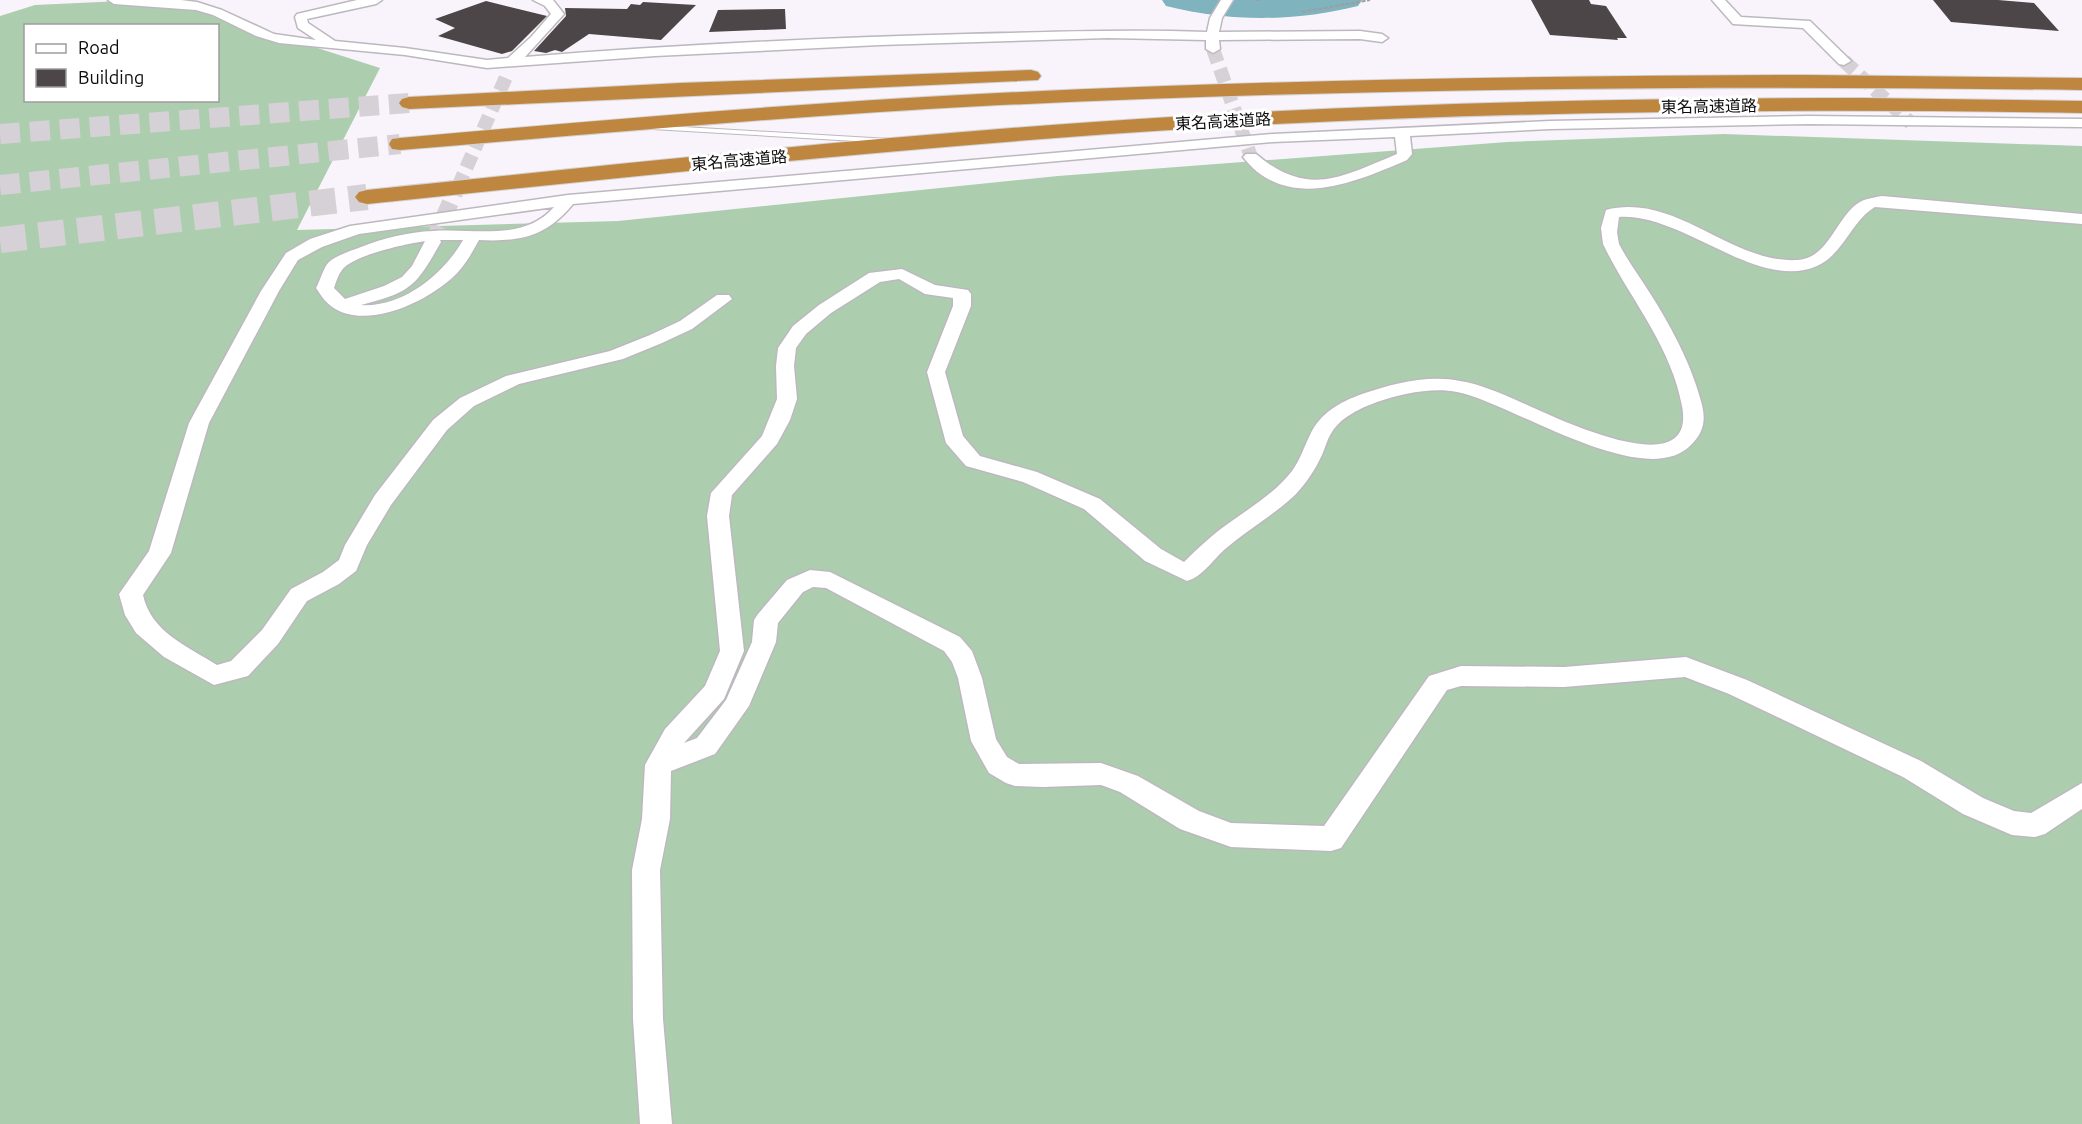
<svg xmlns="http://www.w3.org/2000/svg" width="2082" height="1124" font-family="Ubuntu,'Noto Sans JP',sans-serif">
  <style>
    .forest { fill: #acceaf; fill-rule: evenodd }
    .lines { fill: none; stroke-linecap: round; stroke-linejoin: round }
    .river { fill: #7fb3be; fill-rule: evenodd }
    .building { fill: #4d4648 }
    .street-tunnel-far1 { stroke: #d6d1d7; stroke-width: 14; stroke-dasharray: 14 7; stroke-linecap: butt }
    .street-tunnel { stroke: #d6d1d7; stroke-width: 17; stroke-dasharray: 17 9; stroke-linecap: butt }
    .highway-tunnel-far1 { stroke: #d6d1d7; stroke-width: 20; stroke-dasharray: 20 10; stroke-linecap: butt }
    .highway-tunnel { stroke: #d6d1d7; stroke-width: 26; stroke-dasharray: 26 13; stroke-linecap: butt }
    .lane-casing { stroke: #bdb8bf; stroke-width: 2 }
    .street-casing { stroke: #bdb8bf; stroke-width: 3 }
    .highway-casing { stroke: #d3d3d3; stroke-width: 2 }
    .path { stroke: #a09da2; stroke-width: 2; stroke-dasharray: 4 1.5; stroke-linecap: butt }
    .lane { fill: #fff; fill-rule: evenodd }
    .street { fill: #fff; fill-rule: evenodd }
    .highway { fill: #bf8640; fill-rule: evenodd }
    .labels { text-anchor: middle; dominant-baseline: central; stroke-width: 6; stroke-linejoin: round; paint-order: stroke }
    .far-street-label { font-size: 16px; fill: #0d0b0d; stroke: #fff }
  </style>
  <rect width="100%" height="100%" fill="#f9f4fb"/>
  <!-- forest -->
  <path class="forest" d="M121,1L198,10L380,68L297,230L618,221L1058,176L1507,142L1724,134L2082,146V1124H0V16L35,5ZM26,26H218V100H26Z"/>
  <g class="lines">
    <!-- river -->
    <path class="river" d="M1162,0H1362L1358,6C1294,22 1230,22 1166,6Z"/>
  </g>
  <!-- building -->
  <path class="building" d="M1531,0H1589L1591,4L1606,6L1627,38H1617L1618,40L1550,35Z
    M1933,0H1998L2034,3L2059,31L1951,22Z
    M486,1L547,16L512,51L502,54L438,36L455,28L435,19Z
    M643,2L696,5L661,40L589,34L562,52L555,50L546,53L534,51L566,16L565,8L627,9L631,4L640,5Z
    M785,9L786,29L709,32L718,10Z"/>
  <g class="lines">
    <!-- street-tunnel-far1 -->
    <path class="street-tunnel-far1" d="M1213,49L1251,157
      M1844,61L1911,123
      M458,187L506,77"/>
    <!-- street-tunnel -->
    <path class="street-tunnel" d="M433,242L458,185"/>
    <!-- highway-tunnel-far1 -->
    <path class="highway-tunnel-far1" d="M0,134L409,103
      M0,185L400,144"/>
    <!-- highway-tunnel -->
    <path class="highway-tunnel" d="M0,240L367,197"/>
    <!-- lane casing -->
    <g class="lane-casing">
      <path id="lane" d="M649,125L889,139L893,141L889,143L652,129H649Z"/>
    </g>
    <!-- street casing -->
    <g class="street-casing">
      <path id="street" d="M108,0H181L197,2L222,10L274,34L316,40L298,28L295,17L297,14L357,0H382L376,4L307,19L308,23L335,41L405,48L487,60L508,58L531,37L551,14L545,6L533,0H553L564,14L525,57C672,45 819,38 966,34C1046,32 1126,29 1207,32L1210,18L1221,0H1233L1222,18L1219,32L1360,31L1382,34L1388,38L1382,42L1360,39L1219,40L1220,49L1213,53L1206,49V40L1108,38L880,45L655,56L487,68L405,55L279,43L256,36L213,15L196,10L114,4Z
        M1712,0H1725L1741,17L1810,21L1851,61L1844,65L1839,64L1803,28L1733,24Z
        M1809,116L2082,119V127L1809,124L1550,129L1410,136L1412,154L1407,160C1356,182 1286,213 1243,157L1246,154H1256C1308,198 1341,177 1397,154L1395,137L1273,142L573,204C546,237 520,242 479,240C473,251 467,262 459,271C434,299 366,333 331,306C325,302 320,294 316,288C320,281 323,269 328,263C336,255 351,251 361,247C384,238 408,232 433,231C474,228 524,242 554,207L359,234L322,247L298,260L279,291L209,423L171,553L143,595C151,632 187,646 217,665L231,661L262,630L291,589L323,572L339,560L345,545L375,495L433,420L460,398L506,376L610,351L650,335L680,321L717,295H729L732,299L692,329L662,343L623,359L519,384L474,406L447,430L391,505L367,545L356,571L339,584L307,601L278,644L248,676L214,685L164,657L136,633L125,615L119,594L149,551L189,423L261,291L286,253L310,239L350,226L568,195L1273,134L1550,121ZM440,240H463C444,274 402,308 361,305C412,292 416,286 441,242ZM425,241L412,266L402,277L384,286L345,299L334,288C336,282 338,275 342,270C353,255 406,244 425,241Z
        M1882,196L2082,214V224L1875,207C1851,221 1844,254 1817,266C1757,292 1683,213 1619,217L1617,232L1619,244C1629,263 1642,280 1653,298C1673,330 1693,368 1702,405C1706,422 1703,433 1691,445C1644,493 1510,402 1457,392C1432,387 1401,394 1377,402C1361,408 1341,417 1332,432C1327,439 1325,449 1321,457C1315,470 1306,483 1296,494C1274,515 1247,530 1224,550C1213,560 1202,577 1187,581L1145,561L1084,509L1023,482L966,466L946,443L927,372L953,306V298L925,294L899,279L880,282L831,313L806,334L796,348L794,366L797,399L790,420L777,444L732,495L729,516L744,651L724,699L684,743L697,738L726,700L752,642L754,620L758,614L787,580L810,570L830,572L960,637L972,651L982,678L996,739L1007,757L1019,764L1101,763L1138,776L1199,811L1231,823L1324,826L1429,676L1461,666L1564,667L1686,657L1747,680L1921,761L1983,798L2014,811L2031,813L2082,783V809L2045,834L2035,837L2012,835L1963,814L1903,777L1729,694L1685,677L1564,687L1461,686L1447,690L1341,848L1331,851L1231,847L1180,829L1120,792L1101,785L1043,787L1015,786L1006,783L989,773L971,741L958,678L952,662L944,651L826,588L813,587L803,592L778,623L776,642L749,706L715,754L671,771L670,819L660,870L663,1019L672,1124H640L633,1019L632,870L642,819L645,765L665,729L705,686L720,651L707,516L711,493L762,436L777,399L776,366L778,348L793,326L819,305L869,273L902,269L935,285L968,290L971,294V306L945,372L963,436L980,456L1037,472L1100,499L1161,549L1184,562C1198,548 1213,534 1229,523C1251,507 1275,493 1292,471C1300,460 1304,447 1310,435C1320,413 1340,402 1362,394C1391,384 1429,374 1460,381C1479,384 1498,392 1516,400C1546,413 1698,490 1682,406C1671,345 1629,298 1603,244L1601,228L1606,210C1676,192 1730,264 1798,260C1831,258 1837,211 1864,200C1870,198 1876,197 1882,196Z"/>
    </g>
    <!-- highway casing -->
    <g class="highway-casing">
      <path id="highway" d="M1031,70L1038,72L1041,76L1038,80L409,109L402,107L399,103L402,99L409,97L680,83Z
        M1807,75L2082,78V90C1715,85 1349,88 982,106C788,116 594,134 400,150L392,149L389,144L392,139L400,138C593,121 786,104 979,94C1255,80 1531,76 1807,75Z
        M1862,98L2082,101V113C1788,108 1495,111 1201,128C923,145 645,175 367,204L359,202L355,197L359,192L367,190C609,165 851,139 1094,122C1350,104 1606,98 1862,98Z"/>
    </g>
    <!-- path -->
    <path class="path" d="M1256,0H1260
      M1302,12L1370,0"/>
    <!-- lane -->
    <use href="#lane" class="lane"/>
    <!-- street -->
    <use href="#street" class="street"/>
    <!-- highway -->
    <use href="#highway" class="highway"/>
  </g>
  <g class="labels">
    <!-- far-street labels -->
    <g class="far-street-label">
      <text transform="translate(1709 106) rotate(-1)">東名高速道路</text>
      <text transform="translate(1223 121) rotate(-3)">東名高速道路</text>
      <text transform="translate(739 160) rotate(-5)">東名高速道路</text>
    </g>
  </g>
  <!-- legend -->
  <rect x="24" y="24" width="195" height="78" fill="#ffffff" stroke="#9e9d9e" stroke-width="1.5"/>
  <rect x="36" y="44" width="30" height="9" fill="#ffffff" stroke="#9e9d9e" stroke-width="1.5"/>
  <text x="78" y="54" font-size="18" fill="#0d0b0d">Road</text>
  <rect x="36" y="69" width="30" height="18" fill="#4d4648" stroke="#9e9d9e" stroke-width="1.5"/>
  <text x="78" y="84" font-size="18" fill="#0d0b0d">Building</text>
</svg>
